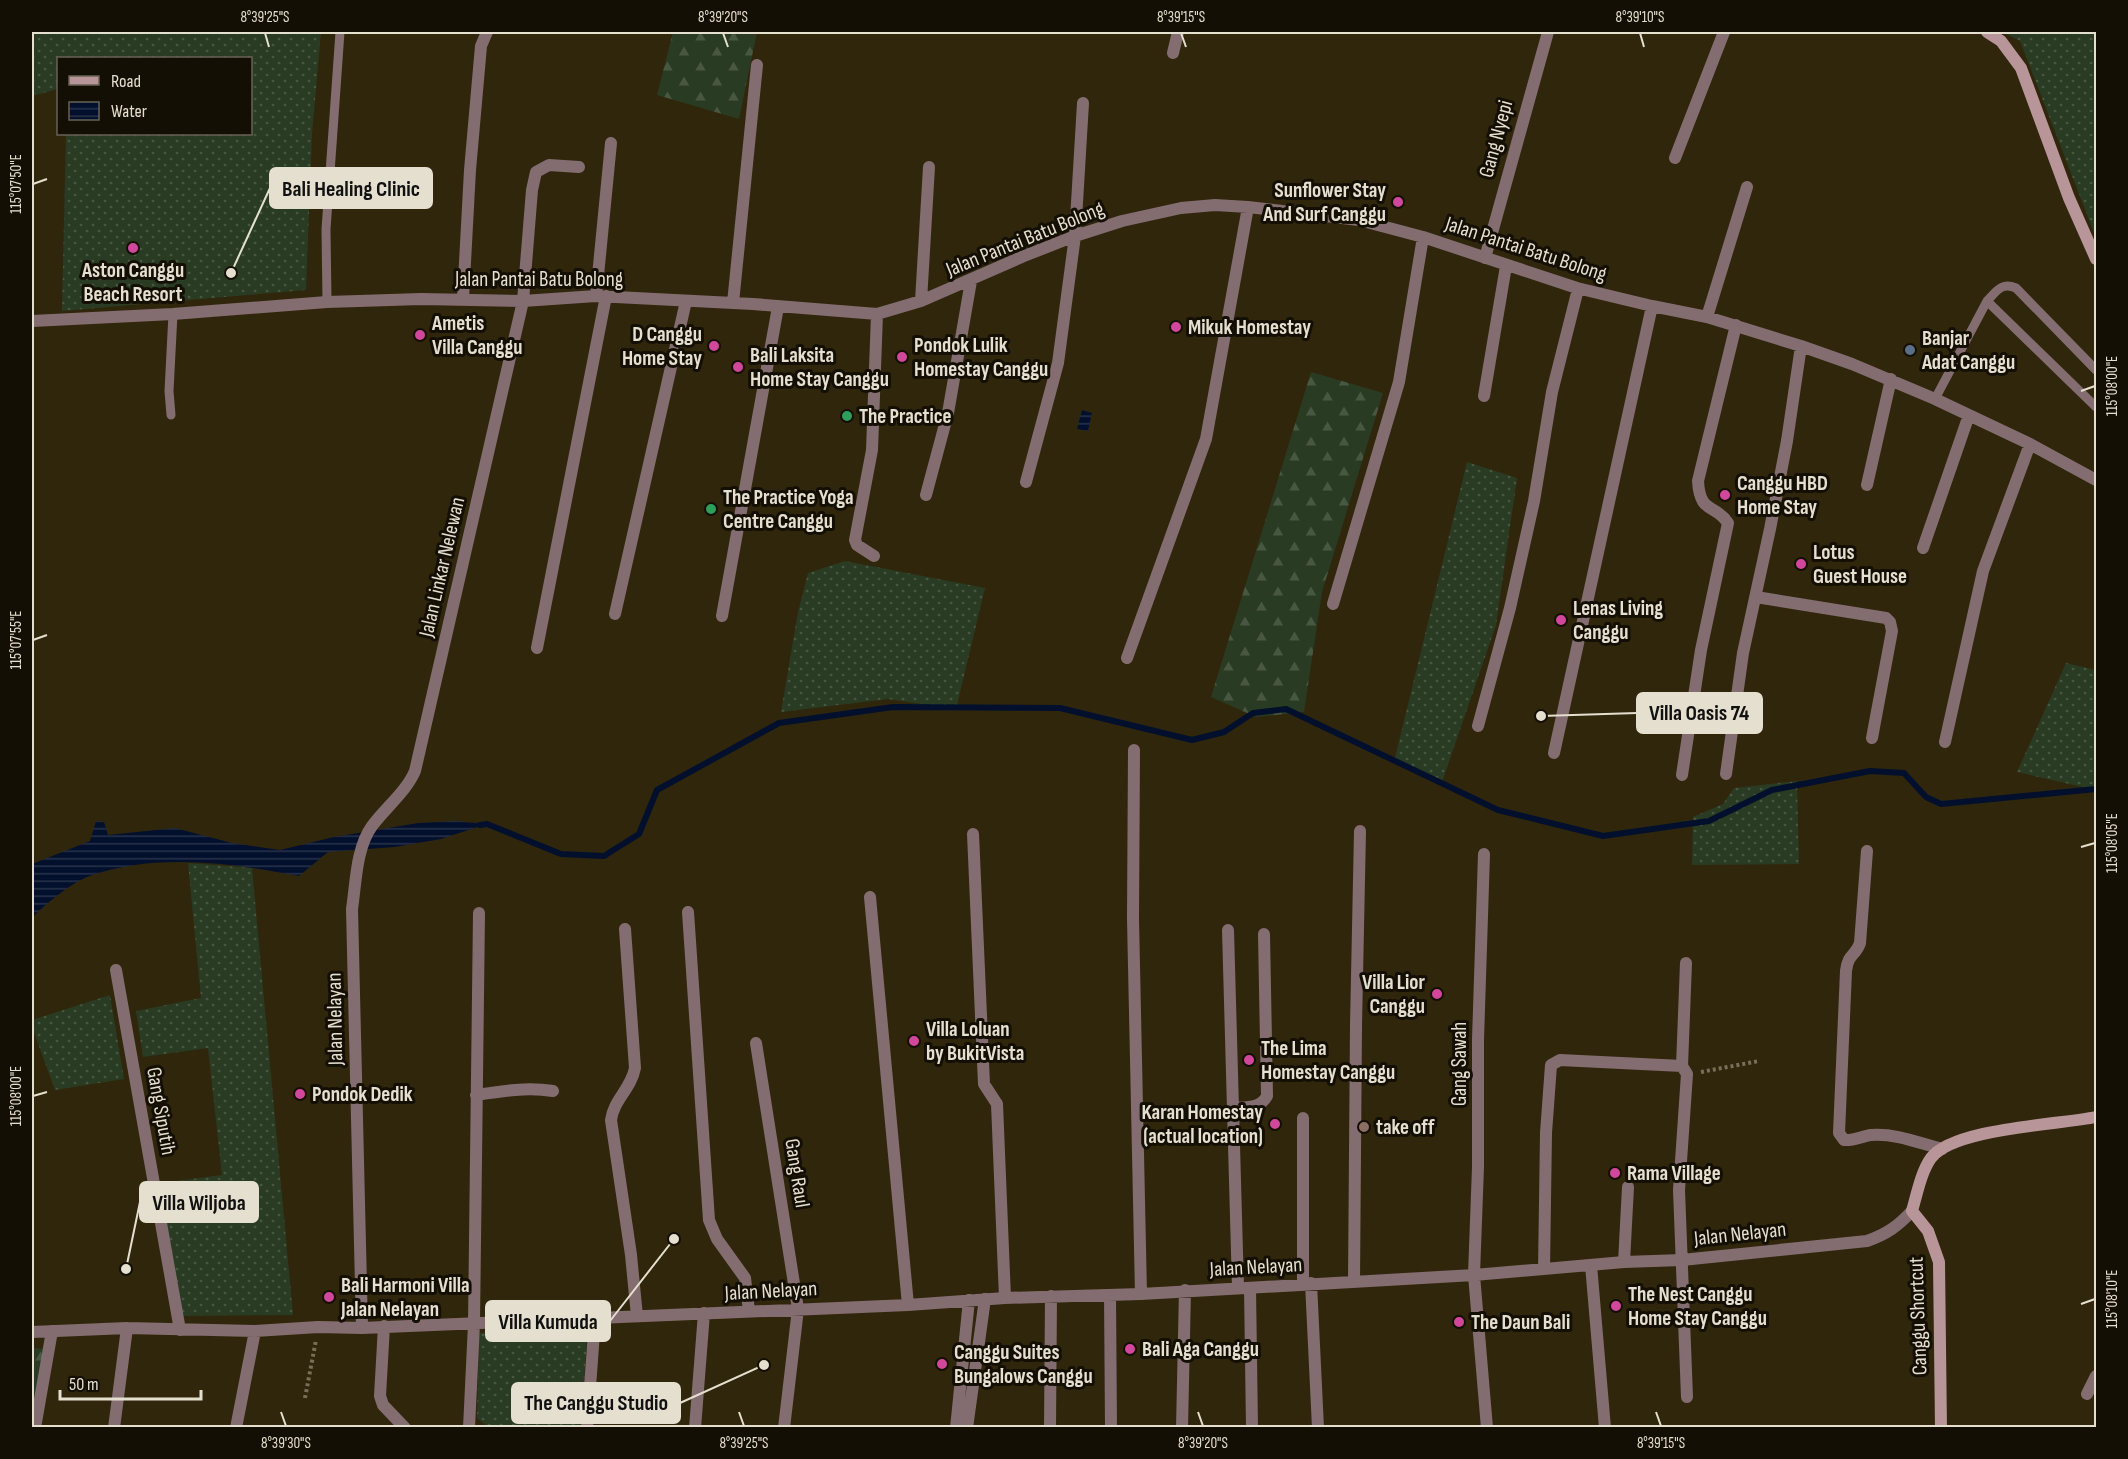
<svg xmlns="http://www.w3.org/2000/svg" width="2128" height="1459" font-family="'Sofia Sans Condensed',sans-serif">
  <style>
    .grass { fill: url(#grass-dots) }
    .forest { fill: url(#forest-firs) }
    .water { fill: url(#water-rules) }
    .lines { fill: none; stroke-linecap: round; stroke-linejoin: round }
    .stream { stroke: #03102d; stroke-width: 6 }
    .path { stroke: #776f59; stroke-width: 4; stroke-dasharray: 3 3; stroke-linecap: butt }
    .lane { stroke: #836d70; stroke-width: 9 }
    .street { stroke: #836d70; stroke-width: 12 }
    .secondary { stroke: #b89599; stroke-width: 12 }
    .ticks { fill: none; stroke: #e5dfcf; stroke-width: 2 }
    .hotel-dot { fill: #d1479c; stroke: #140f05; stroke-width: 2 }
    .service-dot { fill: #5c6f8a; stroke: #140f05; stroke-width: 2 }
    .leisure-dot { fill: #2e9e5b; stroke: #140f05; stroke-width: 2 }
    .education-dot { fill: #8d6e63; stroke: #140f05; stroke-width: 2 }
    .labels { text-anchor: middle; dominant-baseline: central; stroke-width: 6; stroke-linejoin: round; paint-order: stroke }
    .street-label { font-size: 21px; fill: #e5dfcf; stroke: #140f05 }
    .poi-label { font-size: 21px; font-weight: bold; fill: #e5dfcf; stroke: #140f05; text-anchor: start }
    .leader { fill: none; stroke: #e5dfcf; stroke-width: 2 }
    .callout-dot { fill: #e5dfcf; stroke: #140f05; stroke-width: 2 }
    .callout { fill: #e5dfcf; stroke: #e5dfcf; stroke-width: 2 }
    .callout-label { font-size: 22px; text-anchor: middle; font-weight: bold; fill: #111 }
    .neatline { fill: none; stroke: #e5dfcf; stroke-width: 2 }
    .ticks-label { font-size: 15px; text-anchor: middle; fill: #e5dfcf }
  </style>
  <defs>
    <pattern id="grass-dots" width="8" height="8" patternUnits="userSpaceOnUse" patternTransform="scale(1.5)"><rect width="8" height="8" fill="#293b22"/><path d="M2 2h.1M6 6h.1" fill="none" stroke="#485741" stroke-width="1.8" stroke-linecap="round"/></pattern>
    <pattern id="forest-firs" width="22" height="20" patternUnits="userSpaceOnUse" patternTransform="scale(1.5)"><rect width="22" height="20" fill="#293b22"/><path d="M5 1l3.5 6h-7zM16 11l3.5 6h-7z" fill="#485741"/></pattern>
    <pattern id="water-rules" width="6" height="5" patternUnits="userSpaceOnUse" patternTransform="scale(1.5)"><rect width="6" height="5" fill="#03102d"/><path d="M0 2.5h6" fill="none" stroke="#28324a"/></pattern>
  </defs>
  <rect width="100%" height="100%" fill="#30260c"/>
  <!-- grass -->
  <path class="grass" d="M32,32H321L312,134L306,290L62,311L66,134H250V58H58V89L32,96Z
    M2002,32H2096V238L2020,41Z
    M1467,462L1517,478L1496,625L1442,782L1394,762Z
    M845,561L985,588L956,709L888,699L781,712L798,612L808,573Z
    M2066,663L2096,670V790L2017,772Z
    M1797,781L1799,864L1692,865L1693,817L1723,804L1734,788Z
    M188,863L252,868L293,1315L180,1316L153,1184L222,1175L208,1048L143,1057L136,1011L201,998Z
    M110,995L124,1079L55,1090L32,1027V1020Z
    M588,1324L581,1427H488L477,1418L479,1333Z"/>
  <!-- forest -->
  <path class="forest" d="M673,32H757L739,119L657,95Z
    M1311,372L1383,393L1322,592L1304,712L1256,717L1211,697Z
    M32,1348L45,1349L32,1415Z"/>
  <!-- water -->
  <path class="water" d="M1082,410L1092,413L1088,431L1077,429Z
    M96,821L104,822L108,835L175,828L232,843L280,850L334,837L418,823L455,821L487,824L441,839L395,847L328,852L299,876C231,863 154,852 87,877C70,884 44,905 32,918V864L90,841Z"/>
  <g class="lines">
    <!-- stream -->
    <path class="stream" d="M480,825L487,824L561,854L604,856L639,834L657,790L779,723L893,707L1060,708L1192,740L1224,732L1253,713L1286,709L1498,810L1603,836L1709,821L1772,790L1870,771L1904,773L1926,797L1941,804L2096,789"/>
    <!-- path -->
    <path class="path" d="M1701,1072L1759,1061
      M305,1398L316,1340"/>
    <!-- lane -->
    <path class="lane" d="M1987,301C1997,291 2001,282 2016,288L2096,370
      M327,302L326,229L340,32
      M1935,399L1987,301L2096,407
      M171,415L169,391L173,314"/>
    <!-- street -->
    <path class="street" d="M1173,53L1178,32
      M1675,158L1724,32
      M1485,258L1548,32
      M596,296L611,143
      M463,299L470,170L481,46L487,32
      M921,301L929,167
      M733,303L757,65
      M1707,317L1747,187
      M32,321L173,314L327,302L421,299L523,301L596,296L753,304L877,314L921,301L1024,256L1075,236L1122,221L1181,208L1215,205L1248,207L1359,220L1423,237L1577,288L1652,306L1707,317L1801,346L1852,364L1935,399L2030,444L2096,480
      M1484,396L1506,266
      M1026,482L1058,363L1075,236L1083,103
      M1867,485L1891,379
      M926,495L948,413L971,281
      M1923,548L1969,415
      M874,556L857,545L855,540L872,450L877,314
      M1756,597L1886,618L1890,622L1892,631L1872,738
      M1333,604L1399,382L1423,237
      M615,614L686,301
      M722,616L778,307
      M537,648L606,296
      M1127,658L1206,439L1248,207
      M1478,726L1510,608L1534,501L1552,392L1577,293V288
      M1945,742L1983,571L2030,444
      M1134,750L1133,919L1141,1294
      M1554,753L1652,306
      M1726,774L1743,653L1770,529L1787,441L1801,346
      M1682,775L1701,650L1728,523C1715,503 1700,515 1698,481L1736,325
      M973,834L984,1084L997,1104L1005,1298
      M1867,851L1860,943C1856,956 1848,953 1846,971L1839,1133L1844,1140C1854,1141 1862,1136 1871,1135C1895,1133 1919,1143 1942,1149
      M1484,854L1478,1040V1167L1474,1275L1487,1428
      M870,897L908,1305
      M688,912L709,1220L717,1239L745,1278L749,1311
      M625,929L635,1068C631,1089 614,1099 611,1120L631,1255L637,1316
      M1228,930L1238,1288
      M1686,963L1682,1066L1687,1074L1679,1190L1687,1397
      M116,970L180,1330
      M756,1043L798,1309L784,1428
      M476,1095C502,1091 527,1087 553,1091
      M1233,1108C1247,1107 1260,1109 1267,1096L1264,934
      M1624,1262L1628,1187
      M1591,1265L1605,1428
      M1544,1269L1546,1133L1551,1065L1560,1060L1682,1066
      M1354,1282L1356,1025L1360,831
      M1311,1283L1318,1428
      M1303,1284V1118
      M1250,1288L1252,1428
      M1110,1295L1111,1428
      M384,1326L380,1396L383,1405L405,1428
      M362,1328L352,909C356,883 356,848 372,826C386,807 406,792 415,771L523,301L532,190L536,172L549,165L579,167
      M32,1332L127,1328L255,1331L318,1327L362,1328L908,1305L1005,1298L1141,1294L1474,1275L1624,1262L1682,1260L1867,1241C1887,1234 1898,1226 1912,1211
      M2087,1394L2096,1376
      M35,1428L52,1331
      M114,1428L127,1328
      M236,1428L255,1331
      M469,1428L474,1324L479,913
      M587,1428L595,1319
      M695,1428L704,1313
      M956,1428L969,1300
      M967,1428L985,1299
      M1050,1428L1051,1296
      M1182,1428L1185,1290"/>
    <!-- secondary -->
    <path class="secondary" d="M1987,32L2001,41L2021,68L2069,198L2096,259
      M1941,1428L1939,1262L1928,1231L1912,1211C1917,1194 1921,1172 1931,1158C1954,1128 2058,1125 2096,1117"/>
  </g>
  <!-- ticks -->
  <path class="ticks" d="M265,33L269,47M723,33L728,47M1181,33L1186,47M1640,33L1644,47M33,184L47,179M2081,391L2095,386M33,640L47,635M2081,847L2095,843M33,1096L47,1092M2081,1304L2095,1299M281,1412L286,1426M739,1412L744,1426M1198,1412L1203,1426M1656,1412L1661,1426"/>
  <!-- markers -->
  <g class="hotel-dot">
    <circle cx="1398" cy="202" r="6"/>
    <circle cx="133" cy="248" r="6"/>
    <circle cx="1176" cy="327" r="6"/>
    <circle cx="420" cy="335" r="6"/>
    <circle cx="714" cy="346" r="6"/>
    <circle cx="902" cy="357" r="6"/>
    <circle cx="738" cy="367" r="6"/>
    <circle cx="1725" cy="495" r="6"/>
    <circle cx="1801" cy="564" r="6"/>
    <circle cx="1561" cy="620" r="6"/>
    <circle cx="1437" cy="994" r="6"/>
    <circle cx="914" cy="1041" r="6"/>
    <circle cx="1249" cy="1060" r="6"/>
    <circle cx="300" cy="1094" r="6"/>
    <circle cx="1275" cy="1124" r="6"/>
    <circle cx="1615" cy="1173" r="6"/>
    <circle cx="329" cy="1297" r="6"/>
    <circle cx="1616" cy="1306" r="6"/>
    <circle cx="1459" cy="1322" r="6"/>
    <circle cx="1130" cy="1349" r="6"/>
    <circle cx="942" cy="1364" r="6"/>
  </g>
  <circle class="service-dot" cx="1910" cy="350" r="6"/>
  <g class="leisure-dot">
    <circle cx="847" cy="416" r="6"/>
    <circle cx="711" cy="509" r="6"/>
  </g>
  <circle class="education-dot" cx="1364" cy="1127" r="6"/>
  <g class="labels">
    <!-- street labels -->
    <g class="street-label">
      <text transform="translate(1496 139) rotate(-75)">Gang Nyepi</text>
      <text transform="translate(1025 239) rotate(-22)">Jalan Pantai Batu Bolong</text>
      <text transform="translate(1526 249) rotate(18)">Jalan Pantai Batu Bolong</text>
      <text x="539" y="279">Jalan Pantai Batu Bolong</text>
      <text transform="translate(442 567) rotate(-77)">Jalan Linkar Nelewan</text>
      <text transform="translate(335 1019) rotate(-91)">Jalan Nelayan</text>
      <text transform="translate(1459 1064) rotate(-90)">Gang Sawah</text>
      <text transform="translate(161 1111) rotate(80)">Gang Siputih</text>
      <text transform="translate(797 1173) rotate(81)">Gang Raul</text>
      <text transform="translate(1740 1234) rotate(-6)">Jalan Nelayan</text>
      <text transform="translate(1256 1267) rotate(-3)">Jalan Nelayan</text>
      <text transform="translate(771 1291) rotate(-3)">Jalan Nelayan</text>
      <text transform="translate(1918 1316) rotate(-92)">Canggu Shortcut</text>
    </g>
    <!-- poi labels -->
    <g class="poi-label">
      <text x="1386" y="190" text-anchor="end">Sunflower Stay<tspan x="1386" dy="24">And Surf Canggu</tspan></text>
      <text x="133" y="270" text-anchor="middle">Aston Canggu<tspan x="133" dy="24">Beach Resort</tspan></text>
      <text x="432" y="323">Ametis<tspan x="432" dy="24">Villa Canggu</tspan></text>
      <text x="1188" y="327">Mikuk Homestay</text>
      <text x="702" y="334" text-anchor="end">D Canggu<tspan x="702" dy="24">Home Stay</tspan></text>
      <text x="1922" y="338">Banjar<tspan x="1922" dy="24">Adat Canggu</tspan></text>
      <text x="914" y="345">Pondok Lulik<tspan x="914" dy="24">Homestay Canggu</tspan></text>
      <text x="750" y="355">Bali Laksita<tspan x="750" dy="24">Home Stay Canggu</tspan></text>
      <text x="859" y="416">The Practice</text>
      <text x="1737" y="483">Canggu HBD<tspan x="1737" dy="24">Home Stay</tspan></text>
      <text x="723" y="497">The Practice Yoga<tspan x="723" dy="24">Centre Canggu</tspan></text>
      <text x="1813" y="552">Lotus<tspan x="1813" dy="24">Guest House</tspan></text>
      <text x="1573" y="608">Lenas Living<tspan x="1573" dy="24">Canggu</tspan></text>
      <text x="1425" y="982" text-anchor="end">Villa Lior<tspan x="1425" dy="24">Canggu</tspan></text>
      <text x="926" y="1029">Villa Loluan<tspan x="926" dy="24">by BukitVista</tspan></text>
      <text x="1261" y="1048">The Lima<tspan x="1261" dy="24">Homestay Canggu</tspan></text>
      <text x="312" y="1094">Pondok Dedik</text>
      <text x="1263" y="1112" text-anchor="end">Karan Homestay<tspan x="1263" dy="24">(actual location)</tspan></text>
      <text x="1376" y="1127">take off</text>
      <text x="1627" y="1173">Rama Village</text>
      <text x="341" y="1285">Bali Harmoni Villa<tspan x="341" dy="24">Jalan Nelayan</tspan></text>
      <text x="1628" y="1294">The Nest Canggu<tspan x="1628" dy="24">Home Stay Canggu</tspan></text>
      <text x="1471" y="1322">The Daun Bali</text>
      <text x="1142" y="1349">Bali Aga Canggu</text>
      <text x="954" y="1352">Canggu Suites<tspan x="954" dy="24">Bungalows Canggu</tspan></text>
    </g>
  </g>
  <!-- callouts -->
  <path class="leader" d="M231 273L270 188M1541 716L1637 713M126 1269L140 1202M674 1239L610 1321M764 1365L680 1403"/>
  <g class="callout-dot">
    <circle cx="231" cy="273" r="6"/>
    <circle cx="1541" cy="716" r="6"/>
    <circle cx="126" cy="1269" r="6"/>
    <circle cx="674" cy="1239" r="6"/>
    <circle cx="764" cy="1365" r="6"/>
  </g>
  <g class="callout">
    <rect x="270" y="168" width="162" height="40" rx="6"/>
    <rect x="1637" y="693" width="125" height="40" rx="6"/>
    <rect x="140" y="1182" width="118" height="40" rx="6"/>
    <rect x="486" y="1301" width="124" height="40" rx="6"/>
    <rect x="512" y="1383" width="168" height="40" rx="6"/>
  </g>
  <g class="callout-label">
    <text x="351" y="196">Bali Healing Clinic</text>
    <text x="1699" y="720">Villa Oasis 74</text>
    <text x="199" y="1210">Villa Wiljoba</text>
    <text x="548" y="1329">Villa Kumuda</text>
    <text x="596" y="1410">The Canggu Studio</text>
  </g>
  <!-- border -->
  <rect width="2128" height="1459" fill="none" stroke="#140f05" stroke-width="66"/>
  <!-- legend -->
  <rect x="57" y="57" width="195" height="78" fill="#140f05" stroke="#686256" stroke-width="1.5"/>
  <rect x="69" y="76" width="30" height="9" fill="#b89599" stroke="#686256" stroke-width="1.5"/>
  <text x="111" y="87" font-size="18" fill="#e5dfcf">Road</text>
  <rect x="69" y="102" width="30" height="18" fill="url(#water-rules)" stroke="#686256" stroke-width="1.5"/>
  <text x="111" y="117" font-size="18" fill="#e5dfcf">Water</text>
  <!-- scale -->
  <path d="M60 1390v9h141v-9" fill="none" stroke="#e5dfcf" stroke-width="3"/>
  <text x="69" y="1390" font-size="18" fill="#e5dfcf" stroke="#140f05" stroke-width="4.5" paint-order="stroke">50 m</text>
  <rect x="33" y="33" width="2062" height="1393" class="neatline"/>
  <g class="ticks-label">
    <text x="265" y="22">8°39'25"S</text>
    <text x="723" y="22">8°39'20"S</text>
    <text x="1181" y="22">8°39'15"S</text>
    <text x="1640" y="22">8°39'10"S</text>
    <text transform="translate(16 184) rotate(-90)" y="5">115°07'50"E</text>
    <text transform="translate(2112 386) rotate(-90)" y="5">115°08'00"E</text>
    <text transform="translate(16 640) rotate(-90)" y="5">115°07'55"E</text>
    <text transform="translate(2112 843) rotate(-90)" y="5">115°08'05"E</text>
    <text transform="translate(16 1096) rotate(-90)" y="5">115°08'00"E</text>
    <text transform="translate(2112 1299) rotate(-90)" y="5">115°08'10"E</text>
    <text x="286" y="1448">8°39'30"S</text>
    <text x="744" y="1448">8°39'25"S</text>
    <text x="1203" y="1448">8°39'20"S</text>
    <text x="1661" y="1448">8°39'15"S</text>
  </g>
</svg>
